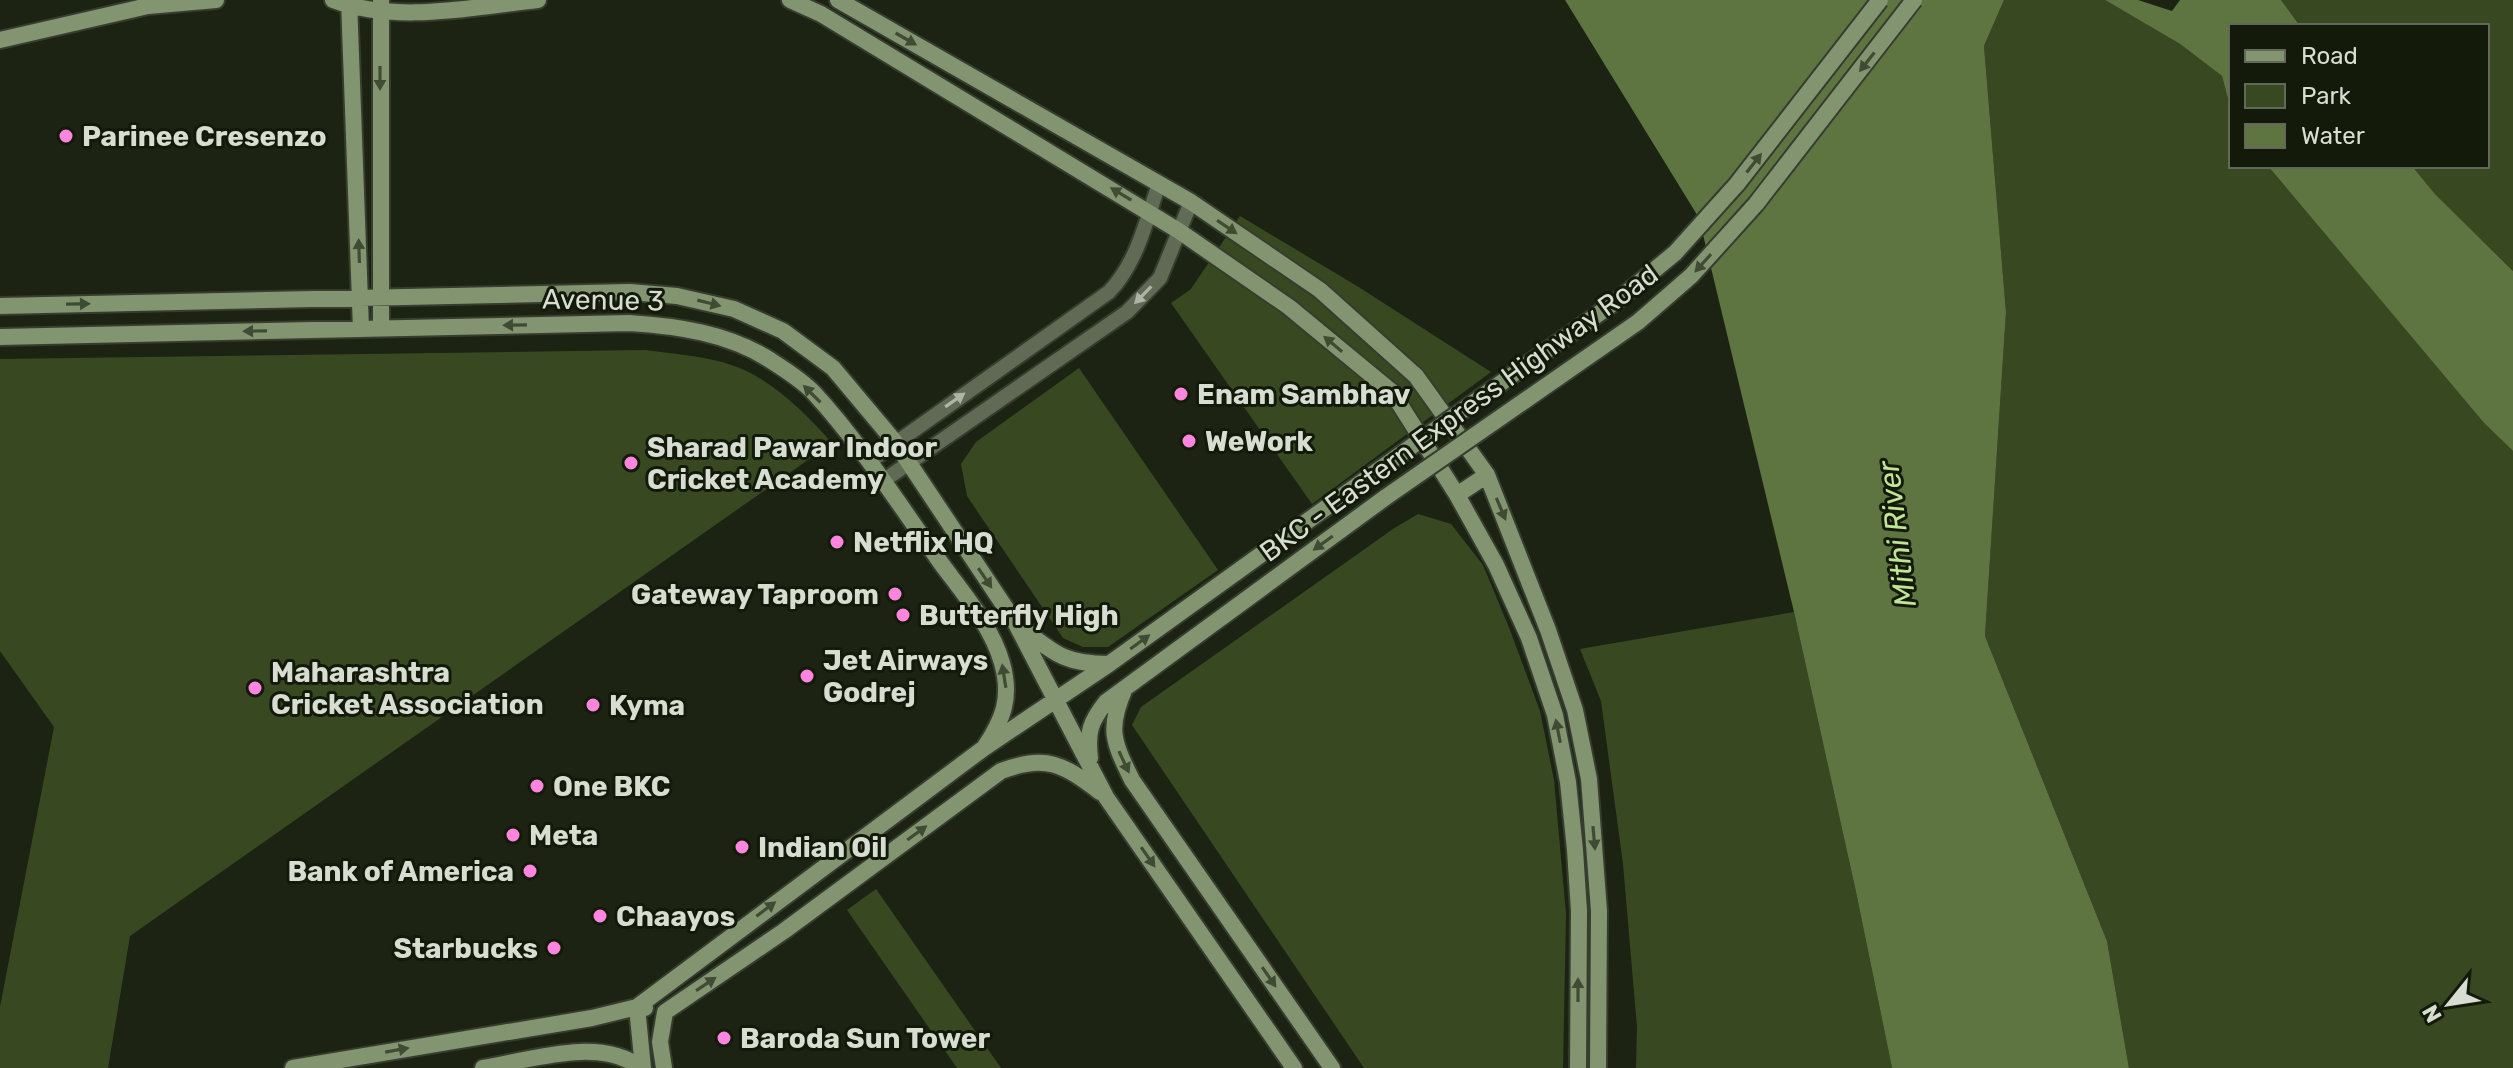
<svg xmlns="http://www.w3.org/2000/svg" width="2513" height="1068" font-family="Rubik,sans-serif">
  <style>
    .green { fill: #384922 }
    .water { fill: #5e7441 }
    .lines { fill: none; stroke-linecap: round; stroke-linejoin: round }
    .street-casing { stroke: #363d2e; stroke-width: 18 }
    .secondary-casing { stroke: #363d2e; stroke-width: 20 }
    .street { stroke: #606a54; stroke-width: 14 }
    .secondary { stroke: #839471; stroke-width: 16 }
    .secondary-bridge-casing { stroke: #363d2e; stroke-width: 20; stroke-linecap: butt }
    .secondary-bridge { stroke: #839471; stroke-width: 16 }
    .oneway { fill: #404b33 }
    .oneway2 { fill: #aeb5a6 }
    .poi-dot { fill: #ff85df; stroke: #131a0a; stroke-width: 3 }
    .labels { text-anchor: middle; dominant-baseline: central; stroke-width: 6; stroke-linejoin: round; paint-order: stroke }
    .poi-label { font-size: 28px; font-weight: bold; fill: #d8ddd2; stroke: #131a0a; text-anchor: start }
    .street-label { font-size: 28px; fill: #d8ddd2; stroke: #131a0a }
    .water-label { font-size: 30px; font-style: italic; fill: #c1e496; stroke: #131a0a }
  </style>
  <rect width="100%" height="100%" fill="#1c2313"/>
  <!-- green -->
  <path class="green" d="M2004,0H2105L2180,44L2222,76L2231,110V166H2268L2484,423L2513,451V1068H2129L2107,941L1985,636L2006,312L1984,46Z
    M2281,0H2513V271L2435,194L2412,166H2487V26H2300Z
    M1240,216L1357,286L1491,372L1312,504L1171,303L1191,289Z
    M646,350C681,355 725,357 756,376C785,393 809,417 832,443L130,936L108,1068H0V1007L54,727L0,651V359Z
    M1079,368L1218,570L1108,647H1083L1063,638L967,496L961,464L976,442Z
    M1418,514L1451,524L1483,565L1510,630L1540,711L1554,780L1566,914L1563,1068H1364L1132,725L1141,707L1393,529Z
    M1794,612L1856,892L1892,1068H1636L1637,1027L1623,864L1601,701L1580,649Z
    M876,889L1001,1068H957L847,910Z"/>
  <!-- water -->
  <path class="water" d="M1565,0H2004L1984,46L2006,312L1985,636L2107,941L2129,1068H1892L1856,892L1794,612L1699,218Z
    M2105,0H2138L2172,11L2180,0H2281L2300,26H2231V110L2222,76L2180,44Z
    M2268,166H2412L2435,194L2513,271V451L2484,423Z"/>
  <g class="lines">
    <!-- street casing -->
    <g class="street-casing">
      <path id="street" d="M869,462L1109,292C1137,263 1146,221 1159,184
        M883,481L1127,312L1160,278L1191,202"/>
    </g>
    <!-- secondary casing -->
    <g class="secondary-casing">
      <path id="secondary" d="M333,0C397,24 472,7 538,0
        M349,0L361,329
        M381,0V328
        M790,0L821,14L1179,231L1289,307L1392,392L1457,495L1496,565L1529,638L1555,715L1568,782L1575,850L1579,911L1578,1068
        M838,0L1191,202L1320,290L1416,376L1487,475L1548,630L1575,710L1589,779L1599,911L1598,1068
        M0,40L148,6L216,0
        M0,306L630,292L677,296L734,309L783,331L833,368L895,442L1015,622L1106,797L1294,1068
        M0,337L629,323C677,326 728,333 770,360C784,369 802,380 814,393C860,443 898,503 938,559C961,591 991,624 1002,663C1012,698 1003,720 984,748
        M1457,495L1487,475
        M1019,626C1053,652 1063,664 1108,664
        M1125,688C1107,729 1113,741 1132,780L1332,1068
        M1090,758C1087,732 1090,722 1106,702L1386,497
        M637,1007L984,748L1109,664L1370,476
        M637,1007L643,1068
        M293,1068L592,1018L637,1007L645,1008
        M483,1068C531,1060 600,1036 641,1068
        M664,1068L660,1042L665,1012L784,931L1001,771C1046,754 1063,764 1100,792"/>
    </g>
    <!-- street -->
    <use href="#street" class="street"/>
    <!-- secondary -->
    <use href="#secondary" class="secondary"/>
    <!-- secondary-bridge casing -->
    <g class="secondary-bridge-casing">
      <path id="secondary-bridge" d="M1370,476L1618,300L1675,253L1737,184L1880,0
        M1386,497L1638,322L1691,276L1756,204L1914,0"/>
    </g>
    <!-- secondary-bridge -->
    <use href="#secondary-bridge" class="secondary-bridge"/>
  </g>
  <!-- one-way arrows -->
  <defs><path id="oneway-solid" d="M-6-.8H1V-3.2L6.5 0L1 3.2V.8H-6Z" transform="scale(2)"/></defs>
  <g class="oneway">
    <use href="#oneway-solid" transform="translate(906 39) rotate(30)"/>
    <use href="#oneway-solid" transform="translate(1867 62) rotate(128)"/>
    <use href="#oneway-solid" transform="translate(380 78) rotate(90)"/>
    <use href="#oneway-solid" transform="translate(1754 163) rotate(-52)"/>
    <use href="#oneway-solid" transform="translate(1121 194) rotate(-149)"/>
    <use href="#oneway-solid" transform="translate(1227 227) rotate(34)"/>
    <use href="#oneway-solid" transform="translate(359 251) rotate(-92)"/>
    <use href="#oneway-solid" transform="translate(1703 263) rotate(132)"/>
    <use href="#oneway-solid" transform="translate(709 303) rotate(14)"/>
    <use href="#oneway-solid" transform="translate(78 304) rotate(-1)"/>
    <use href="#oneway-solid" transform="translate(515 325) rotate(179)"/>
    <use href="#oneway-solid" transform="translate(255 331) rotate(179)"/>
    <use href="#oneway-solid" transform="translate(1333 344) rotate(-140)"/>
    <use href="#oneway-solid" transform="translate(812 394) rotate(-135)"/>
    <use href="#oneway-solid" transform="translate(1501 509) rotate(67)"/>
    <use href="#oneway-solid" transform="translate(1323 543) rotate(144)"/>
    <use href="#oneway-solid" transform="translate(985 578) rotate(56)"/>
    <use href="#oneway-solid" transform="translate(1140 642) rotate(-36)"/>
    <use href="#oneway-solid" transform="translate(1004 676) rotate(-99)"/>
    <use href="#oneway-solid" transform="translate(1558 731) rotate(-101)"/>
    <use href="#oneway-solid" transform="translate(1124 762) rotate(65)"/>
    <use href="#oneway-solid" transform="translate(917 833) rotate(-36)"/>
    <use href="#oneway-solid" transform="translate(1594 838) rotate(85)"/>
    <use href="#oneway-solid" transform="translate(1148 857) rotate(55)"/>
    <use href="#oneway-solid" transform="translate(766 909) rotate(-37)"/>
    <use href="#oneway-solid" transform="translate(1269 977) rotate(55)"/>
    <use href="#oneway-solid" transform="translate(706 984) rotate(-34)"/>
    <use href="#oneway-solid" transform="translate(1578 990) rotate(-90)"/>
    <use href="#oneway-solid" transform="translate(397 1050) rotate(-10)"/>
  </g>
  <g class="oneway2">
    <use href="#oneway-solid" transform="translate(1143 295) rotate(134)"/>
    <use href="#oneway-solid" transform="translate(955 400) rotate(-35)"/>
  </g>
  <!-- markers -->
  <g class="poi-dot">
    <circle cx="66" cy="136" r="8"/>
    <circle cx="1181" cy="394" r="8"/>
    <circle cx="1189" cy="441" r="8"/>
    <circle cx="631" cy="463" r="8"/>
    <circle cx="837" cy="542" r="8"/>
    <circle cx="895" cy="594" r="8"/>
    <circle cx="903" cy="615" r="8"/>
    <circle cx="807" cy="676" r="8"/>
    <circle cx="255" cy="688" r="8"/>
    <circle cx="593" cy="705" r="8"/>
    <circle cx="537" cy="786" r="8"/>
    <circle cx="513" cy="835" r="8"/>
    <circle cx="742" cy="847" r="8"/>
    <circle cx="530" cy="871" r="8"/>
    <circle cx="600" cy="916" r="8"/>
    <circle cx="554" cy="948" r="8"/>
    <circle cx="724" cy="1038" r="8"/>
  </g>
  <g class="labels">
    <!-- poi labels -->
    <g class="poi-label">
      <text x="82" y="136">Parinee Cresenzo</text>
      <text x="1197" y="394">Enam Sambhav</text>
      <text x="1205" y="441">WeWork</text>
      <text x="647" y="447">Sharad Pawar Indoor<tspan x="647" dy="32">Cricket Academy</tspan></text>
      <text x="853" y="542">Netflix HQ</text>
      <text x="879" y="594" text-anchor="end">Gateway Taproom</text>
      <text x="919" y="615">Butterfly High</text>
      <text x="823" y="660">Jet Airways<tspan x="823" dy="32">Godrej</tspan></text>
      <text x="271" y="672">Maharashtra<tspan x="271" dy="32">Cricket Association</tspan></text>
      <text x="609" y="705">Kyma</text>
      <text x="553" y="786">One BKC</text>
      <text x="529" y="835">Meta</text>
      <text x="758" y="847">Indian Oil</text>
      <text x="514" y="871" text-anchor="end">Bank of America</text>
      <text x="616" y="916">Chaayos</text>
      <text x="538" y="948" text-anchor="end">Starbucks</text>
      <text x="740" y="1038">Baroda Sun Tower</text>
    </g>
    <!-- street labels -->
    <g class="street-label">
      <text transform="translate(603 300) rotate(1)">Avenue 3</text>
      <text transform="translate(1459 413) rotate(-36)">BKC - Eastern Express Highway Road</text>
    </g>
    <!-- water labels -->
    <g class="water-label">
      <text transform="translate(1897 534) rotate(-97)">Mithi River</text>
    </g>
  </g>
  <!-- legend -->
  <rect x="2229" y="24" width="260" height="144" fill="#131a0a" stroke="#62685a" stroke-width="2"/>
  <rect x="2245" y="50" width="40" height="12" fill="#839471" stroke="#62685a" stroke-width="2"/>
  <text x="2301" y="64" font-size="24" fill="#d8ddd2">Road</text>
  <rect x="2245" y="84" width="40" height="24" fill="#384922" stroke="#62685a" stroke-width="2"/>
  <text x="2301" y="104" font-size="24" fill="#d8ddd2">Park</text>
  <rect x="2245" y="124" width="40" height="24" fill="#5e7441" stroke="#62685a" stroke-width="2"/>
  <text x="2301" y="144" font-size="24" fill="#d8ddd2">Water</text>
  <!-- north arrow -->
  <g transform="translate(2449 1004) rotate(240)" stroke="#131a0a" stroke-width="6" paint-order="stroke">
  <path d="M0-6L14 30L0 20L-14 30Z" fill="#d8ddd2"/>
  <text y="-12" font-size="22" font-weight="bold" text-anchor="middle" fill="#d8ddd2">N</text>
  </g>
</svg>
